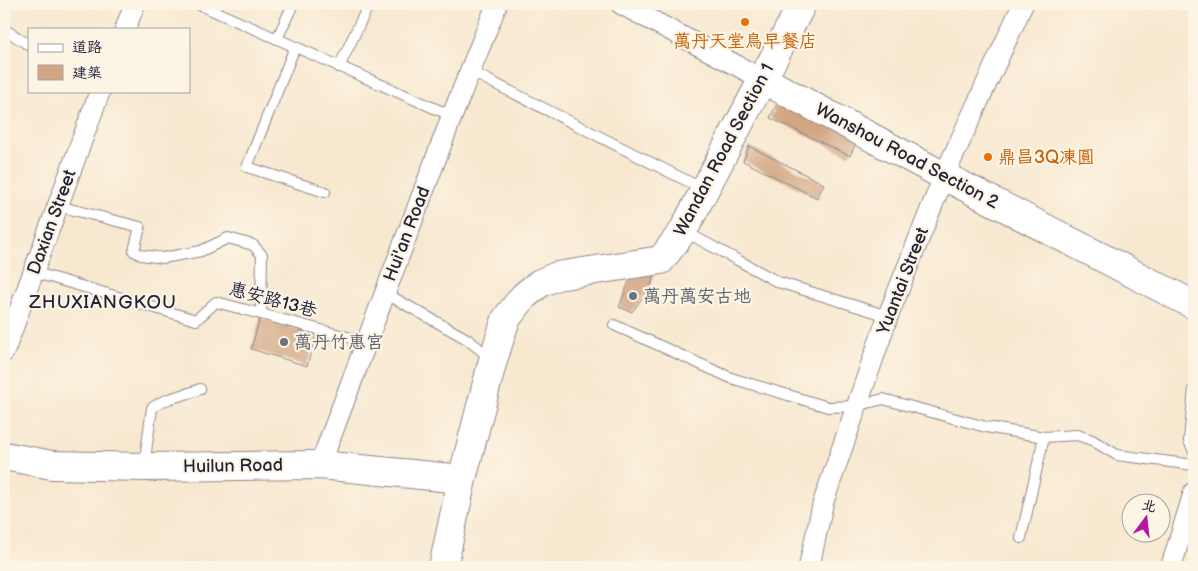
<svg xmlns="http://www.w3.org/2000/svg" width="1198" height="571" font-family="'Balsamiq Sans','LXGW WenKai TC',sans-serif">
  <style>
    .building { fill: #d2a683 }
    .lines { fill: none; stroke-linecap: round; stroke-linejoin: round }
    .lane-casing { stroke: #8d8586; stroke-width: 12 }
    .street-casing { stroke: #8d8586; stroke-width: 22 }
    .secondary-casing { stroke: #8d8586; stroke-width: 30 }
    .lane { stroke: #fff; stroke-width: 10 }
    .street { stroke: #fff; stroke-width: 20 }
    .secondary { stroke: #fff; stroke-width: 28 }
    .food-dot { fill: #e8710a; stroke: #fcf5e5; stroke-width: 2 }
    .worship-dot { fill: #6b7280; stroke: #fcf5e5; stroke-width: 2 }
    .labels { text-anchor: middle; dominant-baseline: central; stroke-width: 4.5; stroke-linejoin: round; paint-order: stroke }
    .food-label { font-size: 18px; fill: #c56008; stroke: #fcf5e5 }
    .street-label { font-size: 18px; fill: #22223b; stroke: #fcf5e5 }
    .worship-label { font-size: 18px; fill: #5b616d; stroke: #fcf5e5; text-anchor: start }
    .neighbourhood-label { font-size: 19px; letter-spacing: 1px; fill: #22223b; stroke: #fcf5e5 }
  </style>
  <rect width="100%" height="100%" fill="#fcf5e5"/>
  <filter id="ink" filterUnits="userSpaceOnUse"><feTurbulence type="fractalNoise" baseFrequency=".02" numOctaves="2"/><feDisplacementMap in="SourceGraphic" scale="10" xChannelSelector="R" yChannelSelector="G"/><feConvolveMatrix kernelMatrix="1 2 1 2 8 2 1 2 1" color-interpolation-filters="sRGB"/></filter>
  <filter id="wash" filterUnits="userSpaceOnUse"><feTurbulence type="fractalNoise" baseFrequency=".0096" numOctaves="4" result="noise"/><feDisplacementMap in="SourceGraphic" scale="20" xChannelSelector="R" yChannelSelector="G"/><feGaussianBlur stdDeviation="1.12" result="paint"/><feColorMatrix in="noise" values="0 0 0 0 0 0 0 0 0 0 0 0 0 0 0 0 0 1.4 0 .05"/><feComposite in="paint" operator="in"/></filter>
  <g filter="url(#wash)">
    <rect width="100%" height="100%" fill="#f8e8d0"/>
    <g id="blocks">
      <!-- building -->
      <path class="building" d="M780,98L859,136L850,156L770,118Z
        M749,146L824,184L817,198L743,161Z
        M656,266L651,286L632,312L619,307L634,269Z
        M260,318L316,335L307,366L251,349Z"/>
    </g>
  </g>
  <g filter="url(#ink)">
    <use href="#blocks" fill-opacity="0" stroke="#8d8586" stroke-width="1"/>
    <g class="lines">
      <!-- lane casing -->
      <g class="lane-casing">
        <path id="lane" d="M198,4L452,116
          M4,29L29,45
          M277,39L293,4
          M295,47L247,167L325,192
          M339,67L369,4
          M470,71L703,189
          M58,206L140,227L134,251L141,255L163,258L201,251L228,238L253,245L262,255L261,314
          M684,231L778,282L888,316
          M33,272L196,320L216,302L366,342
          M385,293L467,339L492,359
          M614,325L731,378L828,407L856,406L883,399L986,427L1044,437L1077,435L1092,440L1117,455L1194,465
          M1194,389L1189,441L1194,451
          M144,466L152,408C168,396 182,397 200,389
          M1021,538L1044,437"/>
      </g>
      <!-- street casing -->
      <g class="street-casing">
        <path id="street" d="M621,4L762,79
          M125,29L135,4
          M4,352L100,91
          M320,465L452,116L497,4
          M809,567L823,503L888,316L944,176L1023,4
          M1171,567L1194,492"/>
      </g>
      <!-- secondary casing -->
      <g class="secondary-casing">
        <path id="secondary" d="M762,79L944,176L1194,305
          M4,456L52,465L144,467L320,465L462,479
          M443,567L462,479L493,360L506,319L524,296L540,283L557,276L661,260L683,231L802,4"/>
      </g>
      <!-- lane -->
      <use href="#lane" class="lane"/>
      <!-- street -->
      <use href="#street" class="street"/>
      <!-- secondary -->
      <use href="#secondary" class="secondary"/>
    </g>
  </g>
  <!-- markers -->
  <g class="food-dot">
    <circle cx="745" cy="22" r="5"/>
    <circle cx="988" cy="157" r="5"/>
  </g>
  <g class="worship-dot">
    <circle cx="633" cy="296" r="5"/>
    <circle cx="284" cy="342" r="5"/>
  </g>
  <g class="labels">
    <!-- food labels -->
    <g class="food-label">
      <text x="745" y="41">萬丹天堂鳥早餐店</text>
      <text x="998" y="157" text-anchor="start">鼎昌3Q凍圓</text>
    </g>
    <!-- street labels -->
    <g class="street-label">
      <text transform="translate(724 150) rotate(-62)">Wandan Road Section 1</text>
      <text transform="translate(907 156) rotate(28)">Wanshou Road Section 2</text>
      <text transform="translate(52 222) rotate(-70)">Daxian Street</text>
      <text transform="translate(407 234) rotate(-69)">Hui'an Road</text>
      <text transform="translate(903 281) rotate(-69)">Yuantai Street</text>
      <text transform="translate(273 300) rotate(15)">惠安路13巷</text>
      <text transform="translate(233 466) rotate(-1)">Huilun Road</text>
    </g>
    <!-- worship labels -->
    <g class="worship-label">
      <text x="643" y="296">萬丹萬安古地</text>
      <text x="294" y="342">萬丹竹惠宮</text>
    </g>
    <!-- neighbourhood labels -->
    <g class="neighbourhood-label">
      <text x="103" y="302">ZHUXIANGKOU</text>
    </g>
  </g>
  <!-- margin -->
  <rect width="1198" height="571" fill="none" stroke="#fcf5e5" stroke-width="20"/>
  <!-- legend -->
  <rect x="28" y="28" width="162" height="65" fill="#fcf5e5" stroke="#a5a1a1"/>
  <rect x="38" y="44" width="25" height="8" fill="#ffffff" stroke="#a5a1a1"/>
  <text x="72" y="52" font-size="15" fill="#22223b">道路</text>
  <rect x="38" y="65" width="25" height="15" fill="#d2a683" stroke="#a5a1a1"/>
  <text x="72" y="78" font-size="15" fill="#22223b">建築</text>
  <!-- north arrow -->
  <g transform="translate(1146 518) rotate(15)"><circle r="24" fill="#fcf5e5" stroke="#a5a1a1"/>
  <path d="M0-4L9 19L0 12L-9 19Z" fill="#b5179e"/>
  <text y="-8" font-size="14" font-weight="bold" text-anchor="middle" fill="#22223b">北</text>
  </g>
</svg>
